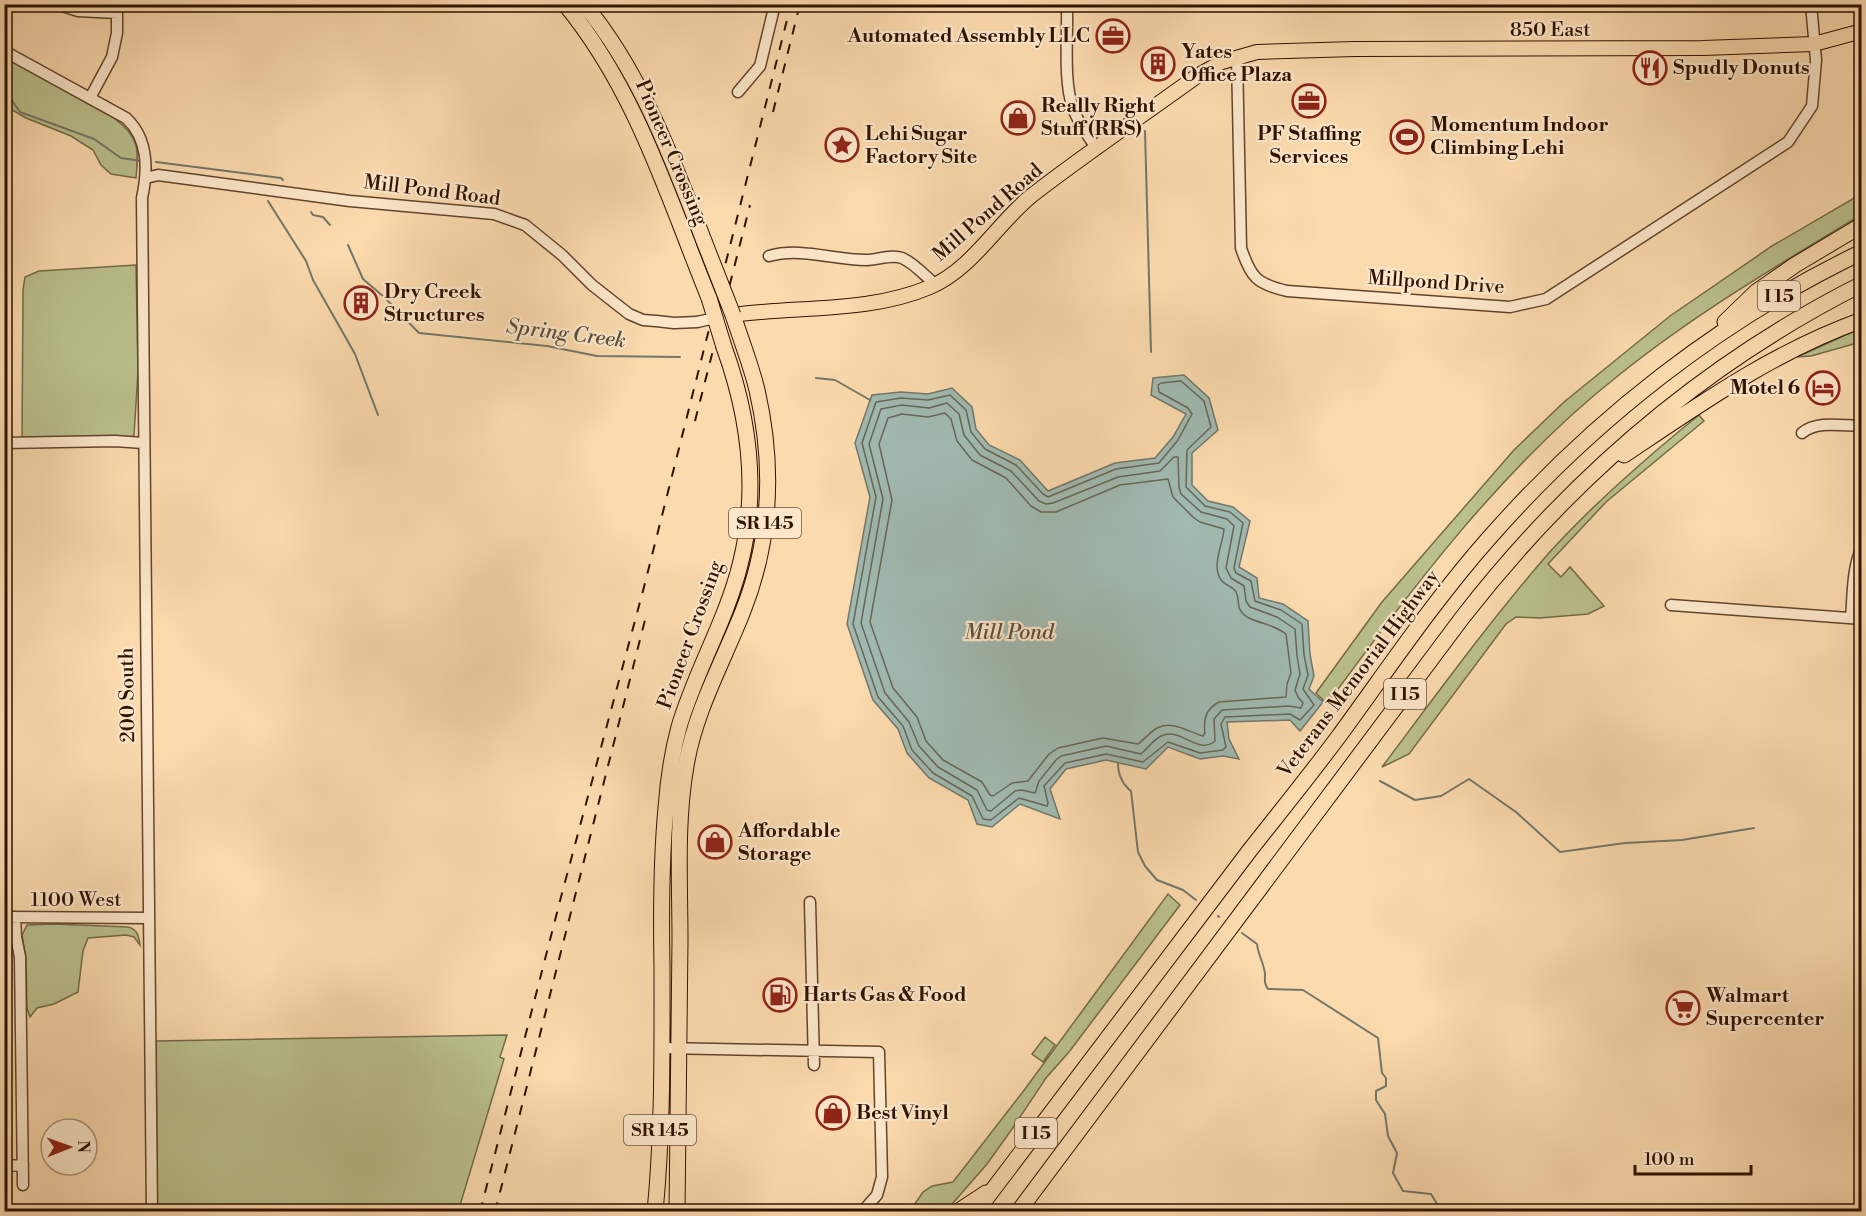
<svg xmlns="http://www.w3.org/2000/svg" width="1866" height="1216" font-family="'Libre Bodoni',serif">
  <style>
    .green { fill: #bac18e; stroke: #746a47; stroke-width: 1.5 }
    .water { fill: #a0bab1; stroke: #73776a; stroke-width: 1.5 }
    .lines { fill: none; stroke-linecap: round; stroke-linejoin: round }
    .shore { stroke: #686658; stroke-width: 1.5 }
    .stream { stroke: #73776a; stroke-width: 2 }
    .minor-casing { stroke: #62442c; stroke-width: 13 }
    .major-casing { stroke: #2f1200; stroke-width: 16 }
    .highway-casing { stroke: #2f1200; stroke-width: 17 }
    .minor { stroke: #fce7ca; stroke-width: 10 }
    .major { stroke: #fbdaae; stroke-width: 14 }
    .highway { stroke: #fbdaae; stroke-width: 15 }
    .rail { stroke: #2f1200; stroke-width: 2; stroke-dasharray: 10 10; stroke-linecap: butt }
    .minor-bridge-casing { stroke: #62442c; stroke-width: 13; stroke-linecap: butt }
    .highway-bridge-casing { stroke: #2f1200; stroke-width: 17; stroke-linecap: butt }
    .minor-bridge { stroke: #fce7ca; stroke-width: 10 }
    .highway-bridge { stroke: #fbdaae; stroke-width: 15 }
    .labels { text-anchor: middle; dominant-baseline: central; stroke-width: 4.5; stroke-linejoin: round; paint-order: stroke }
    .shield { fill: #fce7ca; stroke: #6c523d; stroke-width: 1.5 }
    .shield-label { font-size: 18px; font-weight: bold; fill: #2f1200 }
    .street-label { font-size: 20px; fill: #2f1200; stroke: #fce7ca }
    .poi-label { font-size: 20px; font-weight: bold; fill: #2f1200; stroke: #fce7ca; text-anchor: start }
    .water-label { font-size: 21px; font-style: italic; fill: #574d3e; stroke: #fce7ca }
  </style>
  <rect width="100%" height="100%" fill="#fbdaae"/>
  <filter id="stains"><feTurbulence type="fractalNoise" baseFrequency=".00333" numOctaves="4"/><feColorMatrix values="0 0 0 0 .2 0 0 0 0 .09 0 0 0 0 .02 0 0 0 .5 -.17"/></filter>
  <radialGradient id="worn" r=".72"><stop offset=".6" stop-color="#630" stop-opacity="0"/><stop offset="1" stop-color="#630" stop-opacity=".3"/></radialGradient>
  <!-- green -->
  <path class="green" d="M4,57L114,118C139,137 139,148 136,178L111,174L101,165L93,150L71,136L26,118L9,108H5Z
    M1861,194V215C1778,265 1695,314 1619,375C1503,466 1414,586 1327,704L1316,693L1382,602L1514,450L1564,402L1670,316L1772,246Z
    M136,265L138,372L134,435L131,438L22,440L23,290L25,277L39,271Z
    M1861,328V342L1811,356L1797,357Z
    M1699,415L1704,421L1606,502L1548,564L1561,577L1570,567L1604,606L1588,614L1540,618L1516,617L1506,624L1409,754L1382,767C1436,695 1489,622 1548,554C1594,503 1646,458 1699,415Z
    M1168,894L1180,905L1069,1052L1046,1078L1012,1129L987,1164L946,1211H910L923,1192L932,1186L953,1182L1025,1089Z
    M54,924L128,927C137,929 139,936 140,945L134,937L126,935L88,938L83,951L78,992L54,1004L37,1008L30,1017L27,1008L26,958L22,935L27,925Z
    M507,1035L500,1057L504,1059L458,1212L157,1211L156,1041Z
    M1045,1037L1055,1045L1043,1062L1032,1054Z"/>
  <!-- water -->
  <path class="water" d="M1184,375L1209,398L1218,430L1192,453V485L1208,501L1233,507L1250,521L1239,567L1257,578L1259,598L1283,604L1308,621L1310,654L1314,676L1309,689L1323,702L1300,731L1290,720L1227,722L1229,739L1239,759L1223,756L1200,759L1168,747L1146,769L1106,760L1066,769L1050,789L1060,819L1020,804L992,827L977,824L968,800L929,778L907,753L898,729L873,700L847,624L870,497L855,443L872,395L901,392L928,394L952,388L972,407L976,429L989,445L1020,460L1048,491L1115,463L1155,458L1173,437L1186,414L1151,395L1153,378Z"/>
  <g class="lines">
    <!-- shore -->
    <path class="shore" d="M1181,381L1204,401L1211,427L1187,450L1186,487L1205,506L1230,512L1243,523L1234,568L1236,573L1251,581L1255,601L1281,610L1302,624L1304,655L1308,675L1303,689L1314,705L1300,720L1290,714L1225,717L1221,724L1226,747L1223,750L1200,753L1168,742L1143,762L1106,754L1065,763L1044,786L1048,803L1047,806L1019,798L991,820L983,819L972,796L933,773L912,750L903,726L878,697L853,624L876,497L862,443L876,402L901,398L928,400L950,395L966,410L971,432L985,449L1016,465L1043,494L1048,497L1116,469L1159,463L1178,440L1192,414L1188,408L1159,392L1158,385L1161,383Z
      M947,403L959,414L964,435L980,455L1011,471L1039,501L1046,504L1053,503L1118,477L1160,471L1174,457H1178L1179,487L1181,494L1201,512L1227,519L1234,526L1226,568L1231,578L1244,586L1246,601L1250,607L1277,617L1295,629L1297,656L1300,674L1295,690L1298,697L1303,703L1301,708L1289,706L1222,710L1214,719L1215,741C1199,755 1182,729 1164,735C1155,737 1148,748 1141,754L1106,746L1061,756L1056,760L1039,781L1035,793L1022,790L1015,791L991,811L987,810L977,790L938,767L919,746L909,722L885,693L861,623L883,499L869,444L881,409L902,405L929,408Z
      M945,413L951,419L957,441L972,460L1006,478L1031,506L1041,512H1056L1120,485L1168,479L1173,497L1193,517L1200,522L1224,529C1223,545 1211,565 1221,580C1225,585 1233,587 1236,592C1241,601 1234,608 1247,617C1260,624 1273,624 1286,634L1291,673L1287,684L1286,697L1219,702C1206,709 1203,719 1205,733L1203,736C1188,732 1172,720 1157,728C1150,732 1145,739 1138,744L1103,738L1058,748L1049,754L1028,781L1012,783L993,796L990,795L982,782L943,760L926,741L917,717L893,688L870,622L892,500L879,444L888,418L902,414L928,417Z"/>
    <!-- stream -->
    <path class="stream" d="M4,89L20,112L94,139L121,158L142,161
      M1145,131L1151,352
      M156,162L281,178L283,180
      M268,201L306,261L313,280L355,354L378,415
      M311,212L313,215L323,217L330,225
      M348,245L363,279L384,297L419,333L547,346L597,356L680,357
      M816,378L835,380L870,400
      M1118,763C1118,774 1121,783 1131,791L1138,852L1145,866L1157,880L1183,890L1196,900
      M1380,781L1415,800L1441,796L1469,779L1516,812L1560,852L1625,843L1682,840L1754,828
      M1218,916L1219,917
      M1242,933L1257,944C1258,955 1264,963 1265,974C1265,981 1264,983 1268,989L1303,990L1378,1038L1382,1073L1386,1078V1086L1376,1091V1100L1385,1114L1388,1136L1397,1153L1393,1173L1403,1191L1431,1194L1437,1204L1446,1212"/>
    <!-- minor casing -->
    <g class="minor-casing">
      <path id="minor" d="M57,4L78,11L117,13
        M1067,4C1068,34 1063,82 1073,108C1078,123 1088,136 1097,149
        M4,51L126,118C149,139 148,170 142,198L152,1212
        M1237,57L1241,248C1251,278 1257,284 1287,291L1510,307L1546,299L1788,142L1812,106L1816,60L1811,4
        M738,92L760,66L775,4
        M90,98L112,57L117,33V4
        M146,178L158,175L350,201L494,214L525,225L562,255L592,285L629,314L643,320L656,321L674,323L697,322
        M769,256C801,247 833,260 866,260C877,260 892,254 902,258C914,263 925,276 935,284
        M1802,433C1817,420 1843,426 1862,426
        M4,443L115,441L143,443
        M1671,605L1862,619
        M1851,618C1853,596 1852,568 1862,547
        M810,902L814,1065
        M4,917L148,918
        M15,917L16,937L20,957L23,1185
        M662,1048L879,1052L882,1177L877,1195L862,1212
        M4,1166L23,1165"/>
    </g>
    <!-- major casing -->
    <g class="major-casing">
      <path id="major" d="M733,315C798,306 869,313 930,287C972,269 997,224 1031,196C1085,154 1142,116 1197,76L1222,62L1257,52L1355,49L1703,48L1814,44L1862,31"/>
    </g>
    <!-- highway casing -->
    <g class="highway-casing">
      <path id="highway" d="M565,4C636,90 668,197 709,298
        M584,4C641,73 672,158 704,241
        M1725,322L1756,292L1795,265L1862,225
        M1624,455C1700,404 1775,351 1862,320
        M655,1212C663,1130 662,1048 662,966C661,913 661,861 666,808C668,780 672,753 679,727C695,672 726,621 740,565C759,491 750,419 724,347
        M677,1212C678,1121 679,1031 680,940C680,883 676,823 686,766C695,711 723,662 743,611C771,540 774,464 757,390C751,365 741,340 733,315
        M957,1212L986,1193
        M976,1212L1250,850C1280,812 1310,775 1339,736C1388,669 1435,599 1490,537C1594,419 1720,320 1862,252
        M1018,1212L1462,618C1570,479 1703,364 1862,284"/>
    </g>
    <!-- minor -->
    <use href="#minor" class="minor"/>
    <!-- major -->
    <use href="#major" class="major"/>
    <!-- highway -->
    <use href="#highway" class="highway"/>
    <!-- rail -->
    <path class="rail" d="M773,112L800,4
      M695,421L750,205
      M480,1212L561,897L644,587L791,4
      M495,1212L647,612"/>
    <!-- minor-bridge casing -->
    <g class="minor-bridge-casing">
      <path id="minor-bridge" d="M697,322L715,318"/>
    </g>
    <!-- highway-bridge casing -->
    <g class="highway-bridge-casing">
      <path id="highway-bridge" d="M704,241L733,315
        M709,298L724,347"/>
    </g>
    <!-- minor-bridge -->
    <use href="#minor-bridge" class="minor-bridge"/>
    <!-- highway-bridge -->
    <use href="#highway-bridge" class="highway-bridge"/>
  </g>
  <!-- icons -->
  <defs>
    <g id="office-ring" transform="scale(1.725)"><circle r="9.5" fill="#fce7ca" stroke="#8f2418" stroke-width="1.5"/><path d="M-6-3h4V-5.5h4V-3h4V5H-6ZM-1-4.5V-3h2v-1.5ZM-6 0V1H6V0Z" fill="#8f2418"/></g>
    <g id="building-ring" transform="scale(1.725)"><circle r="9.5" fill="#fce7ca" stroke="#8f2418" stroke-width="1.5"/><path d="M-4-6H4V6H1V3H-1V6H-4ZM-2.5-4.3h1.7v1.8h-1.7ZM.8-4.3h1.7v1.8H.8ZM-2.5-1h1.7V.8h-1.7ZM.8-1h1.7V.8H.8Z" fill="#8f2418"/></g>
    <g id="restaurant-ring" transform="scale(1.725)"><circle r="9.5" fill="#fce7ca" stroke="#8f2418" stroke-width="1.5"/><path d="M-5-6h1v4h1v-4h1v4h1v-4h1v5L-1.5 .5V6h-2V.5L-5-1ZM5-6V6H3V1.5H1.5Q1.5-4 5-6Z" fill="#8f2418"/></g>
    <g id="shop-ring" transform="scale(1.725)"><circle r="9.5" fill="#fce7ca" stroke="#8f2418" stroke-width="1.5"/><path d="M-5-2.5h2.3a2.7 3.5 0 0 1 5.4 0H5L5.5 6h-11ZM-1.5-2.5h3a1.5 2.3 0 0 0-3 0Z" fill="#8f2418"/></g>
    <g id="stadium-ring" transform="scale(1.725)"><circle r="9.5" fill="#fce7ca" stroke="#8f2418" stroke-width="1.5"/><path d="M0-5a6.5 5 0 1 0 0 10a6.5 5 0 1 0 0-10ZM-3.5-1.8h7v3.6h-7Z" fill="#8f2418"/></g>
    <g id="sight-ring" transform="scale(1.725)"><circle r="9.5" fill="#fce7ca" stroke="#8f2418" stroke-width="1.5"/><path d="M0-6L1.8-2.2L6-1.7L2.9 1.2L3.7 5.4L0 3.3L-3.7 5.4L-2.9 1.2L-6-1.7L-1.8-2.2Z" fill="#8f2418"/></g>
    <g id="hotel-ring" transform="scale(1.725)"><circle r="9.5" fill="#fce7ca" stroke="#8f2418" stroke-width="1.5"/><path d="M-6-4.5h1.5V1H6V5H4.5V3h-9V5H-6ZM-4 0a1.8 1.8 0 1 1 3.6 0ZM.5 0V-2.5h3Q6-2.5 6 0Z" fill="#8f2418"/></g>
    <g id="fuel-ring" transform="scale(1.725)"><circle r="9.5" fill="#fce7ca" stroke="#8f2418" stroke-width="1.5"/><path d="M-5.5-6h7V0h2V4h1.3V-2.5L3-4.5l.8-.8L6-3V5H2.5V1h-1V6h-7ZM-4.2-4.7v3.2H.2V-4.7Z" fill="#8f2418"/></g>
    <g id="supermarket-ring" transform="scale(1.725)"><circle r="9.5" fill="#fce7ca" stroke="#8f2418" stroke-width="1.5"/><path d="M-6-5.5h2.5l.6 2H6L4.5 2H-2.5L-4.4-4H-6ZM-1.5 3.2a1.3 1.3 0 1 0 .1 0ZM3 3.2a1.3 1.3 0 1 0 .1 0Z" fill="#8f2418"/></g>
  </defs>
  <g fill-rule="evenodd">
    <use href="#office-ring" x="1113" y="36"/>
    <use href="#building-ring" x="1158" y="64"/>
    <use href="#restaurant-ring" x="1650" y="68"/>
    <use href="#office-ring" x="1309" y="101"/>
    <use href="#shop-ring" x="1018" y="118"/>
    <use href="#stadium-ring" x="1407" y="137"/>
    <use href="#sight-ring" x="842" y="145"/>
    <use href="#building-ring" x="361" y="303"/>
    <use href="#hotel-ring" x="1823" y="388"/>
    <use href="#shop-ring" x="715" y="842"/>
    <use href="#fuel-ring" x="780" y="995"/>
    <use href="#supermarket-ring" x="1683" y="1008"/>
    <use href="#shop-ring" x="833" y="1113"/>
  </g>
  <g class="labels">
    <!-- shield labels -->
    <g class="shield">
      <rect x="1758" y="281" width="42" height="30" rx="4.5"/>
      <rect x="729" y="508" width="72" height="30" rx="4.5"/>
      <rect x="1384" y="679" width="42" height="30" rx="4.5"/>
      <rect x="624" y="1115" width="72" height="30" rx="4.5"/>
      <rect x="1015" y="1118" width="42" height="30" rx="4.5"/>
    </g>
    <g class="shield-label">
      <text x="1779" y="296">I 15</text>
      <text x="765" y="523">SR 145</text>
      <text x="1405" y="694">I 15</text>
      <text x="660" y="1130">SR 145</text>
      <text x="1036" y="1133">I 15</text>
    </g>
    <!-- street labels -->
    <g class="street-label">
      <text x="1550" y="30">850 East</text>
      <text transform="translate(671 153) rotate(67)">Pioneer Crossing</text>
      <text transform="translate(432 191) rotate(7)">Mill Pond Road</text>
      <text transform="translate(988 213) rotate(-41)">Mill Pond Road</text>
      <text transform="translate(1436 283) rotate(4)">Millpond Drive</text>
      <text transform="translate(691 635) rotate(-70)">Pioneer Crossing</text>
      <text transform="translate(1359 674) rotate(-53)">Veterans Memorial Highway</text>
      <text transform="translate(128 695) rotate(-91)">200 South</text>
      <text x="76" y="900">1100 West</text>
    </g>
    <!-- poi labels -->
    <g class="poi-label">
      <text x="1090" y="36" text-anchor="end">Automated Assembly LLC</text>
      <text x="1181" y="52">Yates<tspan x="1181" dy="23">Office Plaza</tspan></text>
      <text x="1673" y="68">Spudly Donuts</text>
      <text x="1041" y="106">Really Right<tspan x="1041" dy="23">Stuff (RRS)</tspan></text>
      <text x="1430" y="125">Momentum Indoor<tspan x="1430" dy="23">Climbing Lehi</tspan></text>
      <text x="865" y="134">Lehi Sugar<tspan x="865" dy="23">Factory Site</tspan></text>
      <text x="1309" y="134" text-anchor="middle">PF Staffing<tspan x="1309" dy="23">Services</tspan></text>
      <text x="384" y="292">Dry Creek<tspan x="384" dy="23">Structures</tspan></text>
      <text x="1800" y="388" text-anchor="end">Motel 6</text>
      <text x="738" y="831">Affordable<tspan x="738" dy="23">Storage</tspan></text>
      <text x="803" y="995">Harts Gas &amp; Food</text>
      <text x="1706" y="996">Walmart<tspan x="1706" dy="23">Supercenter</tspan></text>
      <text x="856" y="1113">Best Vinyl</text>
    </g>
    <!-- water labels -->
    <g class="water-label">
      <text transform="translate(566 334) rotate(7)">Spring Creek</text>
      <text x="1009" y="633">Mill Pond</text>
    </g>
  </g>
  <!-- margin -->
  <rect width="1866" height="1216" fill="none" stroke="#fbdaae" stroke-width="24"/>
  <rect x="6" y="6" width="1854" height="1204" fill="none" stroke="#2f1200" stroke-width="3"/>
  <rect x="12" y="12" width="1842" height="1192" fill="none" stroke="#2f1200" stroke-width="1.5"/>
  <!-- north arrow -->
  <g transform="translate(69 1147) rotate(89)"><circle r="28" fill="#fce7ca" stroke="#aa9279" stroke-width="1.5"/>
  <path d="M0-4.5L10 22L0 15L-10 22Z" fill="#8f2418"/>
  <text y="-9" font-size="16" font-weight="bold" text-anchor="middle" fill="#2f1200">N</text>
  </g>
  <!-- scale -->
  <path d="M1635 1165v9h116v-9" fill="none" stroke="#2f1200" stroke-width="3"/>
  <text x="1644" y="1165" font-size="18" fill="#2f1200" stroke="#fce7ca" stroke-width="4.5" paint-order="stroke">100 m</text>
  <rect width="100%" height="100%" filter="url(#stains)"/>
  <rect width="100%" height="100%" fill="url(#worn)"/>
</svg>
